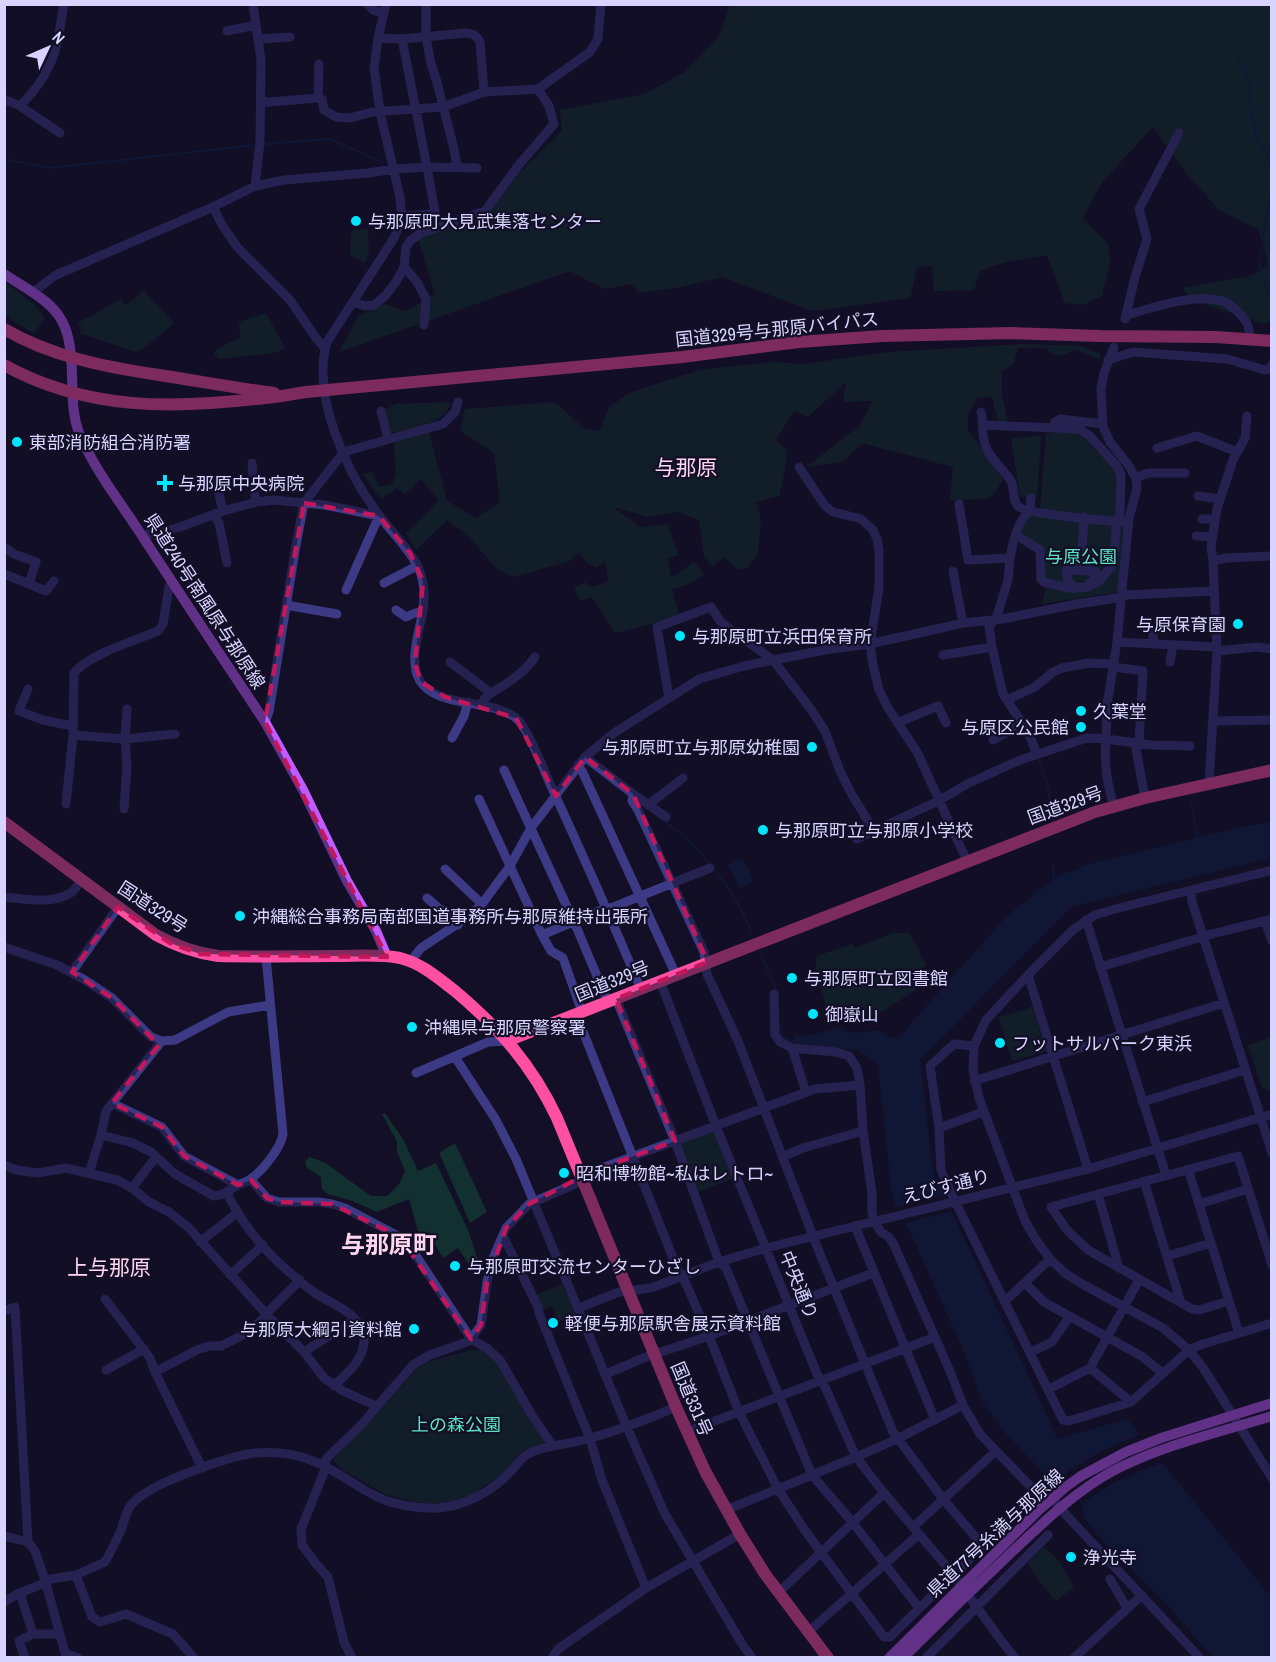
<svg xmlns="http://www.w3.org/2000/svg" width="1276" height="1662" font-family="'Archivo Narrow','Noto Sans JP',sans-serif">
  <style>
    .green { fill: #12302f }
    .water { fill: #0c2248 }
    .pier { fill: #130f26 }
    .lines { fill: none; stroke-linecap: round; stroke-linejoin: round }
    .stream { stroke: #0c2248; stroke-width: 2 }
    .minor { stroke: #3d3a85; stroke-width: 9 }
    .major { stroke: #c25bff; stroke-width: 10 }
    .highway { stroke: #ff4fa3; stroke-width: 12 }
    .marked { fill: none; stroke: #c2185b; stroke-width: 4.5; stroke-dasharray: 12 8; stroke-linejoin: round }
    .poi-dot { fill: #00e5ff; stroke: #130f26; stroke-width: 2 }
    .labels { text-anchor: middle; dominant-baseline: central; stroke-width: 4.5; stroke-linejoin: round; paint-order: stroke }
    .poi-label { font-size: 18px; fill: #d9d4ff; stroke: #130f26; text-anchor: start }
    .street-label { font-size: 18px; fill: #d9d4ff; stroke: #130f26 }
    .park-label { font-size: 18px; fill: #5fe0c0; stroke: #130f26 }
    .quarter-label { font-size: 21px; fill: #ffd6f0; stroke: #130f26 }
    .district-label { font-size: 24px; font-weight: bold; fill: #ffd6f0; stroke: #130f26 }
  </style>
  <rect width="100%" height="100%" fill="#130f26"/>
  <!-- green -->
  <path class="green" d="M730,5H1271V322L1264,324L1189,299L1183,288L1254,275L1268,265L1259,230L1219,210L1186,173L1153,127L1102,182L1083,218L1108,244L1110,262L1102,296L1082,305L1065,303L1047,255L1006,262L980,271L974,290L934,291L932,266L917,267L910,298L812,311L722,277L681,287L640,293L631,284L605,289L570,271L339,352L358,316L385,304L406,311L435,294L413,222L451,216H487L519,173L562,131L560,110L644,94L685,72L720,35Z
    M368,229L369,251L365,263L350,255L351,230Z
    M5,282L34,304L45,318L34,333L16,323L5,313Z
    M144,291L174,323L145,347L136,352L80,333L81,329L78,323L121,299L125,306Z
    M266,313L285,348L274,353L219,359L214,354L216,350L240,337L239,322Z
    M1021,344L1081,346L1100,354L1101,360L1076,350C1063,353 1056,361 1046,348H1018L1013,364L1002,371V396L1008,423L998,422L992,397L977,398L968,415V430L998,470L1003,479L996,491L987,499L950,500L953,467L862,443L843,462L806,467L860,426L872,401L843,402L846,382L808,417L794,411L776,440L787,451L786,464L779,496L756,502L761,520L758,554L747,568L737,569L724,557L713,566L704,557L699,520L678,512L648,517L613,507L640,527L668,524L678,555L668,558L671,578L694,562L704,574L690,584L672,589L679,614L651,624L615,633L592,597L580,601L574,588L585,582L591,587L609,582L605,562L596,568L587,563L579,552L570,561L513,577L498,570L467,535L447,520L416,550L406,533L439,501L421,479L405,494L397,488L382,499L375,492L363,474L372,472L379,487L392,484L396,475L394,443L429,432L447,501L476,518L500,502L494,453L460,431L465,409L555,402L585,429L600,431L609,407L632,392L700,370L770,362L803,364L889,352Z
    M451,402C447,424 410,428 391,433L384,410L396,404Z
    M1071,431L1082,434L1117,470V518L1126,517L1119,592L1042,604L1046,587L1036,583L1038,555L1037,551L1018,538V524L1040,509L1046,434Z
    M1039,436L1041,437L1037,497H1020L1012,444L1013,438Z
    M893,933H910L926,965L916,978V990L875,1016L831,1022L815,969L817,956L852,944L855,948Z
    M1033,1007L1046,1051L1012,1061L999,1017Z
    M1271,1037H1272L1271,1092L1262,1088L1248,1045Z
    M385,1113L403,1139L418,1171L436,1163L468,1230L478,1260L472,1269L458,1248L443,1258L430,1236L421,1242L409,1199L377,1212L352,1201L328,1194L322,1189L321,1177L307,1168L305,1162L309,1157L324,1162L371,1196H387L399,1184L405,1171L397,1152V1142L382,1114Z
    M714,1130L734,1178L697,1192L680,1148L681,1142Z
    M455,1143L487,1212L470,1223L439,1153Z
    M562,1284L575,1314L559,1321L552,1306L542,1310L535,1295Z
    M472,1350H485L498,1362L531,1422L544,1440L543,1444L521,1452L502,1474L471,1495L450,1502L429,1504L402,1499L383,1493L340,1468L333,1460L374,1417L417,1369L431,1361Z
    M1044,1547L1060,1562L1074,1587L1057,1600L1053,1599L1030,1568L1028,1562Z"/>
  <!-- water -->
  <path class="water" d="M1271,822V858L1071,907L920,1060L933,1172L1058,1439L1127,1419L1271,1597V1657H1213L1167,1605L1100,1538L1084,1517L1083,1505L1060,1478L1053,1483L999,1426L983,1403L962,1347L911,1234L896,1207L891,1188L878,1065L859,1050L795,1045V1034L804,1037L838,1028C850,1036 864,1032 877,1030C885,1035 890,1040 900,1036L1006,917L1057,876L1096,862L1243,827Z
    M742,857L754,881L740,888L728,865Z"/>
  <!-- pier -->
  <path class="pier" d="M942,1195L950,1212L902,1224L893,1208Z
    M1140,1434L1163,1462L1115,1482L1083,1503L1058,1478L1096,1454Z"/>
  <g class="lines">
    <!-- stream -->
    <path class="stream" d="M1237,58L1247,74L1250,84V104L1256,136L1272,165
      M265,144L329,139L383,162
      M4,159L51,168L257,145
      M1272,174V179
      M1272,191L1263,233L1264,243L1259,258L1262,277L1267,291L1272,298
      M1038,759L1047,782L1052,817
      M1191,801L1197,837
      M665,821C699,846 737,892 751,932
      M1053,867L1054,879
      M760,954L774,983L775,990
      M779,1023L783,1037L790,1040L795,1041"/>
    <!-- minor -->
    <path class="minor" d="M253,4L261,60L260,142L255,186
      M368,4L373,10L384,14
      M386,4L378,38L374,68L380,112L400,197L402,219L394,238L327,342C311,395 347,474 379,515C392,533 410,549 419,569C424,582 425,597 423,610C420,629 408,662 420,681C439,710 495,697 519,721C530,733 543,769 551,786C582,853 612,921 641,989
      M426,4V37L431,64L437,82L454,149L457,167
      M227,31L256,25
      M378,38L402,39L466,33C473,34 476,35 480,42L484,92
      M259,39L290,37
      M402,39L427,167L435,212L433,214L402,216
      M318,98L319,64
      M4,99L20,106L60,133
      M262,101L269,102L318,98L322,99L324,110L336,117L350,118L372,112L443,107L484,92L538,89L590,52L598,39L601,4
      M20,106C32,94 43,80 50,64C59,46 60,24 64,4
      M213,207L222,225L238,248L290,300L316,338L325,348
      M404,267L417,282L426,299L424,325
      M33,292L56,275L213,207L255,186L284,180L368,173L394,169L427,167L477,168
      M353,302L365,306L374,305L386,295L396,282L404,267L406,247L410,241L421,233L485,211L518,166L554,124L549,106L538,89
      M1127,315C1154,307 1197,292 1225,302C1230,304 1236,310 1240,314C1248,323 1250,328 1249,339
      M1125,319L1135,277L1147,239L1139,209L1179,133
      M1108,360L1133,352L1227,359L1265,370L1269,369L1272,365
      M381,411L388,439
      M981,412C984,423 981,433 985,444C989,459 1003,468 1011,481C1015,489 1012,502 1019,507C1028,514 1108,521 1123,522
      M984,425L1079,429L1089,435L1116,465L1121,474L1120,514L1116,527L1114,560L1111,567L1099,581L1088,587L1069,588L1044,582L1041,578L1040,550L1016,535
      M1053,427L1055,422L1060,419L1103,424
      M1157,448L1197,436L1237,452
      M252,463L254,490L256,502
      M799,467L825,506L833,512L861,519L873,530L877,539L879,551V588L870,644L873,665L879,690L888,708L917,752L967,861
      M1136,478L1148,473H1185
      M218,490L223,511
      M1198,496L1220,499
      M959,504L968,560L1010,558L1008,580L996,619L989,626L992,647L1003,694L1028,732L1037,754
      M214,515L219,523L227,563
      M1202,519H1215
      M142,536L149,534L159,533L180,527L223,511L256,502L274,500L325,505L379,516L346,590
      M1196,536L1213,537
      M4,547L14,554L36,562L29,584L4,574
      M1082,551L1084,517
      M1075 558a7 7 0 1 1 14 0a7 7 0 1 1-14 0Z
      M1010,558C1013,542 1017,521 1030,511L1031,498
      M1213,561L1211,546L1217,509L1233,460L1245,438L1247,416
      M953,571L963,623
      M384,583L417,566
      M29,584L46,591L54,581
      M1075,589L1068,581L1066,570L1096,571L1095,578L1090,583
      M286,605L337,614
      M396,610L406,617L415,613L423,612
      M1117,642L1217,647
      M1153,644V629
      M1217,651L1257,647L1272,649
      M943,655L992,647
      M450,662L491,693
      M1170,662L1173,645
      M1113,667L1143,671L1139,743
      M28,689L19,711L43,720L73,726
      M669,698L657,627L711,607L720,621L727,627L773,660L810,708L825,731L840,771L851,793L874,831
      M1007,700L1035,687L1053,672L1062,668L1089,663L1113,664
      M481,705C485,694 497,690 506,684C517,676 528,668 535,657
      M127,709L125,739L175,734
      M1212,721L1272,720
      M265,722L269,712L295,551L304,503L339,458L347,451L443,424L455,412L458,402
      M897,723L938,706L946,723
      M73,735L125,739L127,766L124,809
      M452,738L464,716L468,702
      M993,740L1022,724
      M1135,743L1145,798
      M585,757L633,794L632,801L638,810L704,952L707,974L738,1041L816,1244L893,1432L943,1499L983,1546
      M578,765L583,773L676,975
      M504,770L575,924L608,1002
      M1209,783L1217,651L1213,561L1226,558L1272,556
      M633,794L666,817
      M479,799L542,935L551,951L563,958L582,1012
      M66,804L73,735L74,673C88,655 136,640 158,631L163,624L169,587L172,581
      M648,805L683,778
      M1114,806C1107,785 1104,761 1106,739L1152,745L1190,746
      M857,839L940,800L967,784L1020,760L1087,738L1106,739L1107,705L1117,642L1129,518L1137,488L1136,478L1129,466L1110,442L1103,427L1101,389L1104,373L1114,347
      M445,869L482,904
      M1272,870L1115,909L1095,915L1074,929L1028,975L986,1020L974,1046L973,1069L979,1098L1025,1221L1036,1240L1050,1259L1066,1274L1084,1285L1163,1328L1189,1350L1204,1369L1272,1478
      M1191,891L1192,902L1203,936L1272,1153
      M4,897C25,899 54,905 72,892C76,889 78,884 81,880
      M427,898L458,925
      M1086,920L1166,1175
      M1265,921L1272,941
      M542,935L606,908H611L710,868
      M4,947L57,965L85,980L112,998L151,1037L162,1041L175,1040L228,1012L270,1005
      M410,962L421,948L468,917L482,904L510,866L531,828L585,757L614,733L699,679L744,666L773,660L831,649L870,644L963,623L1002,619L1077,604L1117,598L1126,595L1214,591
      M1100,967L1212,934L1272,919
      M72,972L118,907
      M1028,975L1088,1169
      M660,981L716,1126L817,1374L825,1387L856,1457L884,1493L953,1574L1000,1639L1015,1658
      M616,999L675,1141L719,1262L726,1268L812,1475L853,1523L919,1608
      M576,1014L677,1268L686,1284L709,1336L739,1412L778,1489L806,1532L884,1637H890L1037,1493L996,1451L980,1434L963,1405L950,1371L894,1245L889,1237L881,1232L874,1221L872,1212V1193L863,1131L860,1085L857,1068L849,1056L836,1052L792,1048L780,1042L775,1035L774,994
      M974,1046L954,1044L930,1066L939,1128L941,1170L952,1195L1063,1420L1069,1421L1131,1402L1189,1350L1200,1345L1272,1323
      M792,1048L806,1092
      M455,1057L496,1120L516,1159L626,1425L665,1514L742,1644L752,1658
      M416,1073L488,1042L507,1041
      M974,1081L1224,1003
      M1142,1102L1245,1070
      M112,1103L162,1127L184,1156L238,1185
      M939,1128L983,1112
      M101,1135L133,1143L151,1152L175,1174L214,1196C224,1195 228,1191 236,1186C240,1183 245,1183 249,1180C261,1173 281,1148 283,1134L266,957
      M782,1157L803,1148L863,1131
      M4,1165L17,1170L38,1173L66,1168L117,1180L132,1188L149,1202L169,1212L189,1228L266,1314L304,1352L324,1378L343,1391L376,1406
      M1188,1169L1239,1333
      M89,1173L101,1135L106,1111L162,1041
      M251,1180L267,1198L279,1202H319L332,1204L345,1208L400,1237L413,1251L471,1339L488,1349L500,1360L533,1417L553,1446
      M1144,1181L1181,1303
      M132,1188L156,1157
      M227,1193C239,1218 259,1244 279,1263C290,1273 302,1284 315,1293C330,1303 358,1312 363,1333C369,1355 348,1373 334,1386
      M1098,1194L1119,1268
      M1199,1204L1248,1189
      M855,1226L935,1420
      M503,1236L538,1307L539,1313L590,1439L602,1480L646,1588
      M200,1242L238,1212
      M1167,1256L1211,1243
      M230,1275L263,1245
      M1025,1283L1044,1302L1143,1357L1162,1373
      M105,1299L150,1358L155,1372
      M1005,1301L1050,1259
      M1229,1301L1199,1310L1192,1309L1088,1250L1067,1230L1051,1207L1238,1156L1272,1265
      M579,1308L619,1292L651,1288L719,1262L766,1248L1088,1169L1272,1114
      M4,1311L15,1307L28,1542L35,1551L45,1580L65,1653L78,1658
      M266,1314L300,1280
      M304,1352L355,1319
      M1031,1352L1052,1342L1070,1316
      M1090,1368L1131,1402
      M106,1370L144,1349
      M606,1374L646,1357L709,1336L873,1273
      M1049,1389L1090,1368L1139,1280
      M686,1432L935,1337
      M202,1468L155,1372L197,1350L209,1346H221L249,1332L267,1315
      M1052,1498L1067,1516L1200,1658
      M726,1510L856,1457L897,1439L963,1405
      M913,1527L996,1451
      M4,1536L28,1542
      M76,1575L92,1617L100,1622L126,1614L173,1634L194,1658
      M1110,1579L1127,1608
      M45,1580L76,1575L105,1562C111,1552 116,1541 121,1530C124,1522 126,1511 131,1505C149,1483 227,1457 255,1453C274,1451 296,1454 313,1461C337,1470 357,1488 380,1498C394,1505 423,1509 438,1508C465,1506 491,1492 510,1472C515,1467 519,1461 525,1456C544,1444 570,1445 591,1438C619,1430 648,1419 676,1407
      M20,1593L33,1634H59
      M778,1593L884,1493
      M4,1602L17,1594L45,1583
      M808,1632L919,1534
      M25,1658L19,1641L33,1634
      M352,1658L344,1642L328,1577L317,1565L302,1545L301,1529L324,1472L326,1459L361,1425L413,1365L430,1355L467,1342L471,1339L481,1325L487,1282L493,1258L506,1228L529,1204L575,1184L591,1172L815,1089L860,1085
      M552,1658L558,1649L646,1588L740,1534
      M926,1658L1048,1535
      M1074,1658L1142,1595"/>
    <!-- major -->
    <path class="major" d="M4,274C55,306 71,312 72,376C73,395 72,413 78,430C91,464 117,498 137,528C179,593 222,657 265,722L303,790L347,881L376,931L387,957
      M889,1658L1040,1509L1067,1486L1081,1476L1126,1452L1161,1438L1272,1403
      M903,1658C940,1621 977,1585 1015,1549C1045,1521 1075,1492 1111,1472C1159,1446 1220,1432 1272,1416"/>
    <!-- highway -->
    <path class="highway" d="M4,329C52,357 106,367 159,375C198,381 236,388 274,393
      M4,365C87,411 174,409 265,398C279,397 292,394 306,392L682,357L799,342L882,336L1011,333L1099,336L1216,337L1272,341
      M4,822L156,935C176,946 195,953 218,956C257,957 297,956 337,956C357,956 380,954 400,958C421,963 438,978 455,991C500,1029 532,1065 557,1118L676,1407L705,1471L740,1534L765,1574L828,1658
      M507,1041L1095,812L1145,798L1272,770"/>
  </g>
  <!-- marked area -->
  <path d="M0 0H1276V1662H0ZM304,503L379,516L410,553L423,581L415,664L421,682L445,697L516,718L556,796L585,757L633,794L704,954L705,963L616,999L675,1141L591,1172L529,1204L506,1228L487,1282L481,1325L471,1339L400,1237L332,1204L279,1202L267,1198L251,1180L238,1185L184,1156L162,1127L112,1103L159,1045L112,998L72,972L118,907L170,943L200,954L387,957L265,722Z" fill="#130f26" fill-opacity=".55" fill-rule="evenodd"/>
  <path class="marked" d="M304,503L379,516L410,553L423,581L415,664L421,682L445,697L516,718L556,796L585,757L633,794L704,954L705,963L616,999L675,1141L591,1172L529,1204L506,1228L487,1282L481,1325L471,1339L400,1237L332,1204L279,1202L267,1198L251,1180L238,1185L184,1156L162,1127L112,1103L159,1045L112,998L72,972L118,907L170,943L200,954L387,957L265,722Z"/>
  <!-- markers -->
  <g class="poi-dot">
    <circle cx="356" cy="221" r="6"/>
    <circle cx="17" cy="442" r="6"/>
    <path d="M162 474h6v6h6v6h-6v6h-6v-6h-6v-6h6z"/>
    <circle cx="1238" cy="624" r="6"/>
    <circle cx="680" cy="636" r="6"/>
    <circle cx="1081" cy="711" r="6"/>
    <circle cx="1081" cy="727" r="6"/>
    <circle cx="812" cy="747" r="6"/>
    <circle cx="763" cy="830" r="6"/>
    <circle cx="240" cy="916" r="6"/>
    <circle cx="792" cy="978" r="6"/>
    <circle cx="813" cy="1014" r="6"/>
    <circle cx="412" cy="1027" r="6"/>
    <circle cx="1000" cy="1043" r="6"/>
    <circle cx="564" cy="1173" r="6"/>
    <circle cx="455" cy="1266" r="6"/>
    <circle cx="553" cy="1323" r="6"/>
    <circle cx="414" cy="1329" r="6"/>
    <circle cx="1071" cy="1557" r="6"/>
  </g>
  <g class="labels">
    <!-- poi labels -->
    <g class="poi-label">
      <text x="368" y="221">与那原町大見武集落センター</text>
      <text x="29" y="442">東部消防組合消防署</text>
      <text x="178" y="483">与那原中央病院</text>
      <text x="1226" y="624" text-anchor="end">与原保育園</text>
      <text x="692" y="636">与那原町立浜田保育所</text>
      <text x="1093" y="711">久葉堂</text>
      <text x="1069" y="727" text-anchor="end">与原区公民館</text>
      <text x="800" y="747" text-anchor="end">与那原町立与那原幼稚園</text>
      <text x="775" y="830">与那原町立与那原小学校</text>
      <text x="252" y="916">沖縄総合事務局南部国道事務所与那原維持出張所</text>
      <text x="804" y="978">与那原町立図書館</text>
      <text x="825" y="1014">御嶽山</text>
      <text x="424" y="1027">沖縄県与那原警察署</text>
      <text x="1012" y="1043">フットサルパーク東浜</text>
      <text x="576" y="1173">昭和博物館~私はレトロ~</text>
      <text x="467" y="1266">与那原町交流センターひざし</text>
      <text x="565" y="1323">軽便与那原駅舎展示資料館</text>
      <text x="402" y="1329" text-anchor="end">与那原大綱引資料館</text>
      <text x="1083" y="1557">浄光寺</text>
    </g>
    <!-- street labels -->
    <g class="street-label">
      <text transform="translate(777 329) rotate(-6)">国道329号与那原バイパス</text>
      <text transform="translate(205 601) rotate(57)">県道240号南風原与那原線</text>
      <text transform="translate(1065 805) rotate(-20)">国道329号</text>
      <text transform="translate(153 907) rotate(33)">国道329号</text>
      <text transform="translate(612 981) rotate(-22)">国道329号</text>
      <text transform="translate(946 1186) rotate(-14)">えびす通り</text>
      <text transform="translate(799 1285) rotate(68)">中央通り</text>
      <text transform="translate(692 1399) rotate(67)">国道331号</text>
      <text transform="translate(995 1533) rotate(-43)">県道77号糸満与那原線</text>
    </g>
    <!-- park labels -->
    <g class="park-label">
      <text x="1081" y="556">与原公園</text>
      <text x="456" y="1424">上の森公園</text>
    </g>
    <!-- quarter labels -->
    <g class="quarter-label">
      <text x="686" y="467">与那原</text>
      <text x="109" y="1267">上与那原</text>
    </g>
    <!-- district labels -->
    <g class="district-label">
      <text x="389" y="1244">与那原町</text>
    </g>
  </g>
  <!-- border -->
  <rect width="1276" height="1662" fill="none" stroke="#d9d4ff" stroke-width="12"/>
  <!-- north arrow -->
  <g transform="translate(48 48) rotate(46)" stroke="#130f26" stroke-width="4.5" paint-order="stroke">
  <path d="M0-4.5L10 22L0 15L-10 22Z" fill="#d9d4ff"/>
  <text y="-9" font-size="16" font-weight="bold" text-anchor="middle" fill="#d9d4ff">N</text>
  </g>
</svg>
